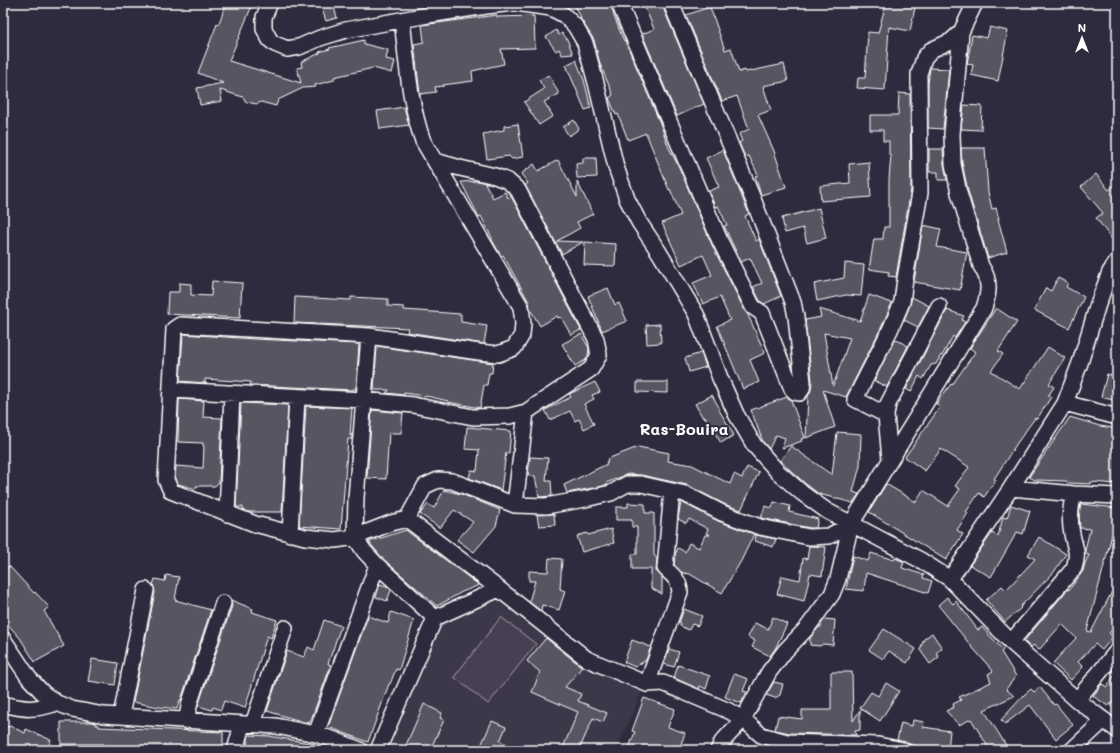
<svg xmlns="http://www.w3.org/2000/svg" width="1120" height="753" font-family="Mali,sans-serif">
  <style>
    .built { fill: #3c3749 }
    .green { fill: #464152; stroke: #a2a0a8 }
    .building { fill: #595564; stroke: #fff; fill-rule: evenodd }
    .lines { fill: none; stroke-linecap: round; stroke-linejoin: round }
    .minor-casing { stroke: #fff; stroke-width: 18 }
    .minor { stroke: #2f2a3d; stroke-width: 15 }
    .labels { text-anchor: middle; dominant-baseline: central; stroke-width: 4; stroke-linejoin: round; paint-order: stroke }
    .district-label { font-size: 16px; font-weight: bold; fill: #fff; stroke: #2f2a3d }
  </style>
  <rect width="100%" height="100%" fill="#2f2a3d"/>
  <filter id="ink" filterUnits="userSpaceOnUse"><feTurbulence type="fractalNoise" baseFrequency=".025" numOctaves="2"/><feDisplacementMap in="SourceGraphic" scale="8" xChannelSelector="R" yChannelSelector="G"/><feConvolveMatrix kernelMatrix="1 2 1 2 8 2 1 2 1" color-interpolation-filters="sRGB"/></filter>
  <g filter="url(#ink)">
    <!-- built -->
    <path class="built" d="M498,597L643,690L616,750L384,749L440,626Z"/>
    <!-- green -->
    <path class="green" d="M501,617L536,644L488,704L454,677Z"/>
    <!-- building -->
    <path class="building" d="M227,3H253L229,61L301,83L297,68L302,67L301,62L320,53L319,52L330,49L329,48L364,40V44L388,50L386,59L395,61L392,73L373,68L334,77V80L315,85L316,87L303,88L278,100L276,106L261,102L257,104L246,102L243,97L220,90L222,101L200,105L197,88L223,83L198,73L217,24L218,25Z
      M320,3H333L337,18L326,21Z
      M574,3H610L614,14H613L624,41L625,40L660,123L669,148L679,167L712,245L745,311L748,315L765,353L750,360L759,382L743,389L717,326L730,320L720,297L703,304L693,283L712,275L703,255L681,265L662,223L681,215L670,189L669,190L646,133L628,140L618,114L616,115L609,98L613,95L600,64L594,40L580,18H581Z
      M643,3H661L704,104L677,116L642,34L654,29Z
      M886,3H916L910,31L889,27L885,90L857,88L858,78H865L868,32L878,33Z
      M710,7L725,50L731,48L739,72L745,70L746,72L784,64L788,81L763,86L771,110L758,115L774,151L786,187L761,195L755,176L758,175L749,156L745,157L739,143L742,141L739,134L749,129L737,96L722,101L686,15Z
      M497,15V17L534,16L535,48L501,49L504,64L472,71L473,81L443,85L444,86L435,87L436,92L420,94L414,44L424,42L422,25Z
      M990,27L1008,31L998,81L971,75L973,65L967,64L972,35L987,38Z
      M556,30L559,35L562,33L567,39L573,54L562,55L559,49L556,51L546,37Z
      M576,60L584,80L591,108L585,110L566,65Z
      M930,68L949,69L943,129L928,128V84Z
      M549,75L559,94L544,102L553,116L539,125L524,102L544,89L539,80Z
      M899,93L910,94L911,189L896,277L888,276L889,272L869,269L874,239H883L884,227H889V179L891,155H889V141H883V130H870V115H898Z
      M964,105L982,106L981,130L961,129Z
      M404,107L409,125L380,129L377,111Z
      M574,120L579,129L569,136L563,127Z
      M518,124L523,157L512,159L509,156L487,159L483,134L504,130V126Z
      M961,148H985L988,192L992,209L996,208L999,219H998L1007,252L988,258L968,191L962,163Z
      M929,149H943L944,164L947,180H938V172H929Z
      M723,150L749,214L745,216L756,241L759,239L781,296L764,304L760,301L753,287L762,283L750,258L741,262L724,226L727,225L718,206L715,207L709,191L719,187L706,158Z
      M583,158H596L597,177L577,178L576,164L583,163Z
      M558,160L577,197V181L593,214L577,222L580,228L557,241L583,242L562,254L525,185L528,183L521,174L534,164L538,171Z
      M869,162L871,197L821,201L820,186L850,183L849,164Z
      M1096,174L1109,190L1117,183V246L1096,218L1103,213L1081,187Z
      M479,181L485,183L493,198L505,192L508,198L511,196L581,330L571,335L561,317L558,318L557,316L540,326L530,309L529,302L503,255L501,256L492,240V238L481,216L479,217L461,182Z
      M819,208L826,238L807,243L803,228L785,233L782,218Z
      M923,225L941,229L937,247L967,252L960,290L914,282Z
      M585,242L616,244L615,266L584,265Z
      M845,263L864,265L861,296L846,295L817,301L814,284L844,278Z
      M1058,278L1068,283L1066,287L1084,297L1069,328L1034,310L1046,288L1051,291Z
      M212,281L242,283L240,318L167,314L168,292H179V283L191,284V295L211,296Z
      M608,288L615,305L619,303L627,321L602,331L588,296Z
      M869,295L892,303L882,326L846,397L823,390L835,427L806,438L808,396L811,390L812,381L805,320L821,317L819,309L860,321ZM824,333L850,338L833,386Z
      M295,297L351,300V297L388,299V306L404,307V310L461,314V322L487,326L484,344L407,332L408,328L294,323Z
      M912,297L929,306L918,327L904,320L910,305Z
      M996,308L1017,322L998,351L1003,354L991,371L1020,389L1048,347L1065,358L1049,384L1054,387L1048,396L1051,397L1037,419L1035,418L1017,443L994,479L996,480L984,497L979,493L966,512L968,513L957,530L963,534L946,560L869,512L886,484L916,502L923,490L948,506L960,489L955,486L969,467L941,449L925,471L905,457L940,407L936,404L951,384L952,385L975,352L970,348Z
      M947,310L964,316L962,320L965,322L955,338L953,336L942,356L941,355L936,364L931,365L923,379L919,376L911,392L906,389Z
      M660,324L661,343L647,344L646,325Z
      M183,334L254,339L359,344L356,389H353V390L250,385L251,382L205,379V383L180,381Z
      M581,334L589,348L588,356L586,360L575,366L562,344Z
      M895,339L908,346L887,387L874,381Z
      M377,346L493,363L492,373H489L487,385H484L480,408L448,402V401L431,397L404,393V395L386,393L389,390H374Z
      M701,353L706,367L689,372L685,358Z
      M1107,374L1117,377V401L1101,397Z
      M595,382L600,392L592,395L594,399L584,404L594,424L584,429L579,419L575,421L570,411L550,420L545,410L571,397L569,394Z
      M637,382H668V393L637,392Z
      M712,395L720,409L719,410L734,435L721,443L705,417L703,418L695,404Z
      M787,397L791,400L805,438L801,439L802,441L782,448L785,438L776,435L769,449L763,442L751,410Z
      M179,399L204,401L203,417L222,418L219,482L215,486H196V489L178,484L175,478L176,466L203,468L204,446H203V443L178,442Z
      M241,403L288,405L282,512H248L243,510V507H236Z
      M306,406L352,408L350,436L352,434V439H348L341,529L299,526Z
      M372,410L403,413L401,433H389L386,479L367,478Z
      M1070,417L1100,426L1113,428V431H1117V484L1091,482V484L1069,483L1066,481L1035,480L1029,477Z
      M467,427L511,431L509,453H506L501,490L469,478L471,470L477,471L479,450L465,449Z
      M837,432L861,434L860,466L853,492L859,494L853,503L819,494L807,485L780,461L791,446L832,475Z
      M638,447L669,453L668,461L692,465L730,484L734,474L742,478L747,467L759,472L741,510L726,505L687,485L641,475L628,474L606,483L607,484L603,486L567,493L564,485L607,464L606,462L608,461L607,459Z
      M530,457L548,458L546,481H551L552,496L539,497L535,476L528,475Z
      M444,490L461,494L500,510L496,526L474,552L457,540L473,522L454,510L440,528L420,514L428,504L434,508Z
      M681,502L718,521L754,534L741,561L722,593L688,573L687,574L681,572L674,565L675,555L678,548L685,552L689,543L699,548L705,535H710L706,533L708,529L689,519L686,523L678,519Z
      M774,502L790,506L789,512L818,519L816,528H810L761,518L765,506L772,508Z
      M628,503L645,504V513H654V555L657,559L656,571L662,577V594L651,588V569H632V554H637V527H632V520H616V507H628Z
      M1081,504L1117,508V516L1087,631L1091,632L1117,582V625L1109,633L1113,637L1102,650L1095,644L1078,662L1083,667L1071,680L1053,663L1076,638L1062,624L1039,650L1033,645L1031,648L1024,641L1068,589L1069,590L1083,571L1085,563L1089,555L1085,554V550L1090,529L1080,528L1079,515Z
      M1011,505L1030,511L1023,534L1017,532L991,577L970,565L992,533L998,536L1003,517L1007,518Z
      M554,514L555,525L539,526L537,515Z
      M611,529L614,543L582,552L577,536L587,533L588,535Z
      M406,530L411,534L479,585L462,592L437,606L383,559L369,542Z
      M756,535L776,539L773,547L755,541Z
      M1039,537L1066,554L1054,572L1020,607L1021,608L1005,622L986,600L1002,586L1006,590L1035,559L1028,555Z
      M809,546L826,547L822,576L810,574L804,601L777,594L782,576L800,580L803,558L807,559Z
      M871,553L894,560L895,558L902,561L904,562L902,568L924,575L923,578L932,581L928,593L866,573L864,591L846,589L853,556L868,561Z
      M549,558L562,559L560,589L565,591L559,610L542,605L541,611L529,602L535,581H529V571L548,572Z
      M9,566L34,593L35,592L49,607L44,611L64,646L35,662L20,638L3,619V571Z
      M166,575L179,577L175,600L211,610L181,700H180L177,709L159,707L133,702L155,592L153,585L155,579L165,581Z
      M380,584L388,587L391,590L387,601L376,597Z
      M947,597L953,604L956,601L978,630L982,627L1003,650L1001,652L1016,676L1006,689L1014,696L984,710L1009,750H990L971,719L959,725L946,711L954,707L953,704L961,700L959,697L991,682L988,674L993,671L972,647L938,605Z
      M231,600L253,609L252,612L277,620L271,638L267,636L245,708L224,701L221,710L213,707L212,710L198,706L232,606Z
      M684,609L702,616L698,626L692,624L689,630L680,626L681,623H679Z
      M391,612L414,620L399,670L396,669L390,684H389L368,742L328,727L368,616L388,623Z
      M773,617L787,624L775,649L770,656L752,647L755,641L748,637L755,623L768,629Z
      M825,619L835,620L833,645L823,644L820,646L810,645V638L819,627H821V624Z
      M324,620L341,626L328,664L331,665L311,720H310L309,723L304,722L267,711L287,651L304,657L308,647L314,650Z
      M884,629L916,649L907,663L889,651L883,659L869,650Z
      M932,633L942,648L936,653L939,657L930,664L920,650L924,639Z
      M546,638L582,667L565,687L581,694L578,701L607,713L603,722L593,718L579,750H562L578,712L532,692L540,672L527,661Z
      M632,640L651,647L646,660L635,667L624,662Z
      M669,649L679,652L674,667L664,664Z
      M92,659L118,663L115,685L88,681Z
      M678,665L710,676L706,689L700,686L699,689L674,678Z
      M1117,671V699L1108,706L1093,696L1102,684L1107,687Z
      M831,672H852L853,721L860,710V730L855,731L856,735L790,733L775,730L778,716L802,719V710H831Z
      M734,674L748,679L743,691L747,692L741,703L725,697Z
      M774,682L783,684L780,695L775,698L766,695Z
      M886,683L899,691L880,721L860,708L871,692L878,696Z
      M1040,687L1054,705L1056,704L1073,725L1056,739L1030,705L1005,724L1001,720L1025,694L1031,689L1034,692Z
      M644,698L675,709L668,727L685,733L679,750H628L635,732L632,731Z
      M424,704L442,713L440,718L444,720L430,750H418L406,745Z
      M913,720L924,722L923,727L950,731L948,750L919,747L897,740L901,723L912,726Z
      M492,721L506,727L500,741L521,750H479Z
      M61,722H91L96,723V725H99V727L223,732V750L145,749V750H104V744H61Z
      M3,725L9,727L10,726L25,733L26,729L51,740L47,750H3Z
      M249,735L269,736L315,744V750H246Z"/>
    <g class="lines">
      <!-- minor casing -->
      <g class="minor-casing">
        <path id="minor" d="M270,3L264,17V29L270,40L275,44L287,49L299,47L320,38L346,30L428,15L486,6L514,3
          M515,3L551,8L564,15L575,26L585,43L596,83L616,167L627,199L639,222L659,252L696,314L720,378L736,414L754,445L778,472L802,493L827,511L922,561L950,579L1011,642L1077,700L1117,730
          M619,3L720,241L753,307L762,313L792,389L795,392L799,393L802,389L803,382L796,317L793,302L753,199L671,3
          M402,20C407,61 409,102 423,141L521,307L523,323L522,335L514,348L498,354L479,352L369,336L180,325L174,329L166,480L171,491L255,524L305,537L335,540L355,537L391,523L407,519L425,486L438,480L452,481L515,505L546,506L585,499L611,493L627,484H641L685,494L722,513L760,527L809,537L829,536L851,524
          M369,336L356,498L355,537L364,551L377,565L435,618
          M171,390L364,400L413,405L473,417L510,416L526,412L591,369L599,355L596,339L518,190L508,181L495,176L460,168L435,161
          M1065,403L1117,417
          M886,415L855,399L890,330L902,302L905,279L920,193L919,74L924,58L931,50L951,41L961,32
          M890,460L886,415L888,404L939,306
          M1011,488L1074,494L1117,496
          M515,505L526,412
          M227,514L232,393
          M407,519L499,589L587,659L647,684L663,683L729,711L743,719L761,735L787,742L878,745L903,750
          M290,534L297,397
          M950,579L1011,488L1065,403L1080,363L1098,304L1110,272L1117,262
          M3,639L29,678L43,693L57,703L72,709L104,715L276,726L316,734L335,740L360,750
          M1011,642L1074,568C1079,551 1075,550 1072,534C1069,520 1070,508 1074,494
          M647,684L680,592C679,579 674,577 665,568L672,491
          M1077,700L1117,651
          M3,704C26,710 35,710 57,703
          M121,716L146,590
          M186,721L190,702L223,603
          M253,724L285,628
          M316,734L377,565
          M235,750L242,725
          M378,750L435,618L499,589
          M718,750L722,742L743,719L769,672L785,651L807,628L832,594L838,579L851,524L984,308C989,293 991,281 981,266L959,193L953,164L952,134L961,32L975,3
          M1072,750L1104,720"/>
      </g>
      <!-- minor -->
      <use href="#minor" class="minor"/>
    </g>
  </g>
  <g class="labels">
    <!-- district labels -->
    <g class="district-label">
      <text x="684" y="428">Ras-Bouira</text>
    </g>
  </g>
  <!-- margin -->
  <rect width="1120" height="753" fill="none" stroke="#2f2a3d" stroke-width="16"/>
  <rect x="8" y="8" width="1104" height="737" fill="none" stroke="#fff" stroke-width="1.5" filter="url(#ink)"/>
  <!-- north arrow -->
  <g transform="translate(1082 38)" stroke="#2f2a3d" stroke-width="3" paint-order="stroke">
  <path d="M0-3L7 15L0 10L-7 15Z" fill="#ffffff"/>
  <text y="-6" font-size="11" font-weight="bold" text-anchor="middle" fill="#ffffff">N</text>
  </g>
</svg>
